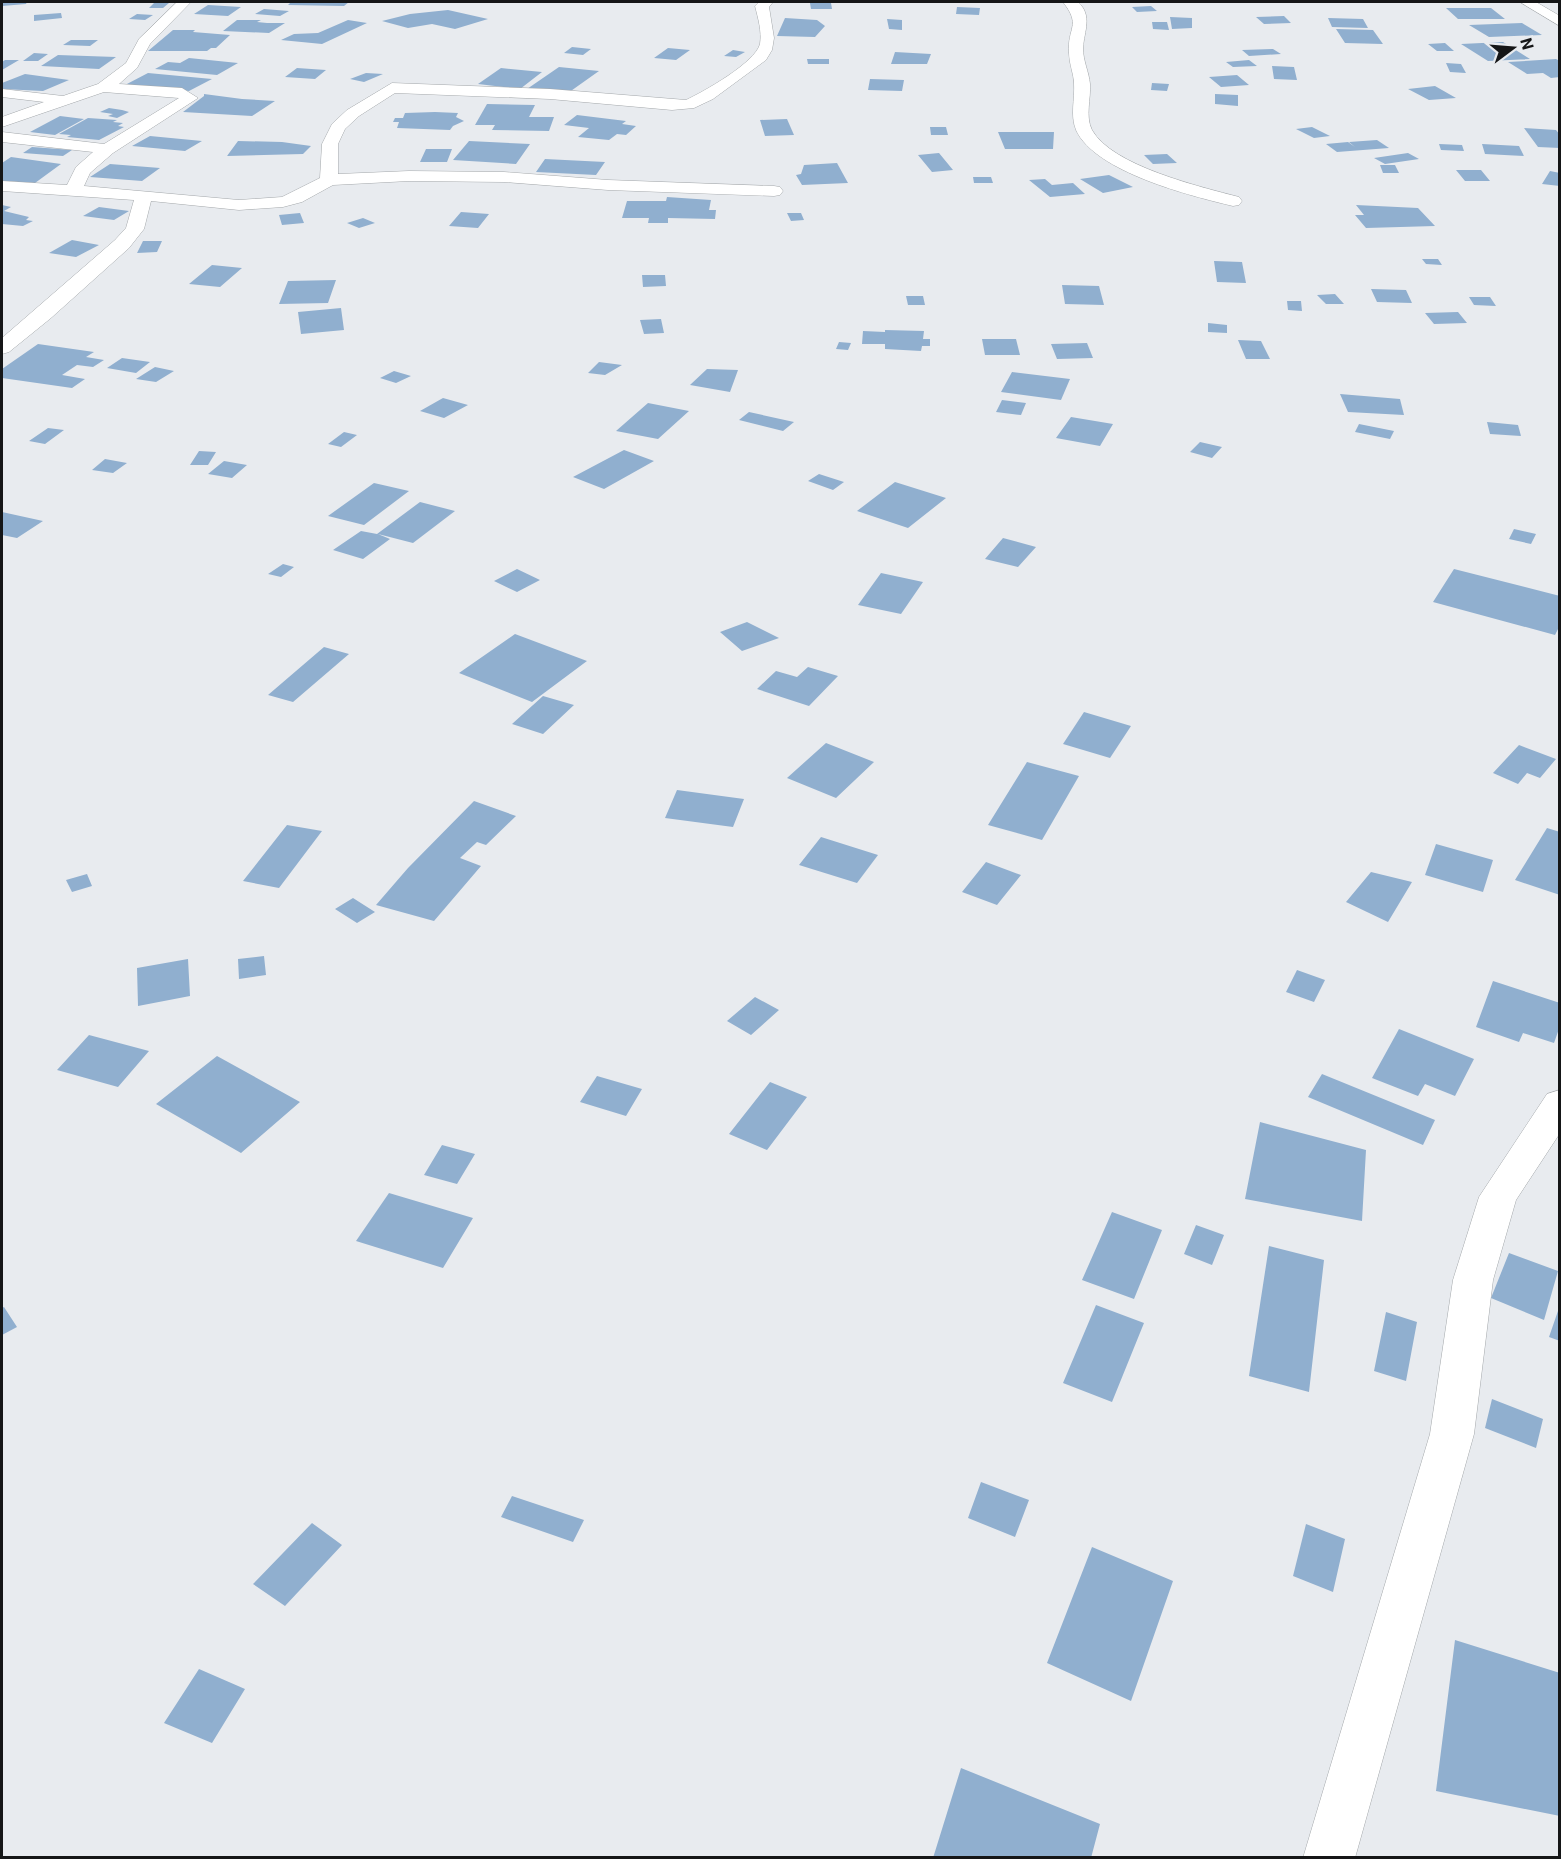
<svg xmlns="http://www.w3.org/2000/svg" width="1561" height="1859" font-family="Roboto,sans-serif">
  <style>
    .building { fill: #90afcf }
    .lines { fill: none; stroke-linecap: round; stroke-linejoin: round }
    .minor-casing { stroke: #a4a8ab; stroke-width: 1 }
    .minor { fill: #fff; fill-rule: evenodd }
  </style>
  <rect width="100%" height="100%" fill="#e8ebef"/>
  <!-- building -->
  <path class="building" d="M2,2H27L26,4L2,6Z
    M291,2H349L344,6L288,5Z
    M154,3H169L163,8H149Z
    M810,3H831L832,9H811Z
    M208,5L241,7L228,16L194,14Z
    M1151,6L1157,11L1137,12L1132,7Z
    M957,7L980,8L979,15L956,14Z
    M1446,8H1491L1505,19H1458Z
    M264,9L289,11L280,16L255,14Z
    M448,10L488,19L455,29L432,24L408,28L382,21L410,14Z
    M61,13L62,18L34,21V15Z
    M137,14L153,15L145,20L129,19Z
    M1284,16L1291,23L1264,24L1256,17Z
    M1170,17L1192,18V28L1172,29Z
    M785,18L817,20L825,26L815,37L777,36Z
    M1328,18L1363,19L1368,28L1332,27Z
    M887,19L902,20V30L889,29Z
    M237,20H261L257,22L267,23H285L269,33L223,31Z
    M348,20L367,23L322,44L281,40L294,34L318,33Z
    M1152,22H1167L1169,30L1153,29Z
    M1522,23L1542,35L1489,37L1469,25Z
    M1336,29L1373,30L1383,44L1345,43Z
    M173,30H195L193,32L230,35L216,48H211L207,51H148Z
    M71,40H98L90,46L63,45Z
    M1503,42L1530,59L1488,61L1461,44Z
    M1445,43L1454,51H1437L1428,44Z
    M572,47L591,49L583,55L564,53Z
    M668,48L690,50L676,60L654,58Z
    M1273,49L1281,54L1249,56L1242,50Z
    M733,50L745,52L736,57L724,56Z
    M895,52L931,54L927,64H891Z
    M34,53L48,54L38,61H23Z
    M58,55L116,57L99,69L41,66Z
    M189,58L238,63L217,75L155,69L168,62L180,63Z
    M807,59H829V64H808Z
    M1556,59L1560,61V77L1551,78L1543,73L1527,74L1508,62Z
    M5,60H19L2,70V62Z
    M1249,60L1257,66L1233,67L1226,62Z
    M1446,63L1461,64L1466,73L1450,72Z
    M1272,66L1294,67L1297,80L1274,79Z
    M559,67L599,71L568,93L527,89Z
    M297,68L326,70L315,79L285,77Z
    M501,68L542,72L520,89L478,84Z
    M148,73L212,79L189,91L125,85Z
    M366,73L383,74L364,82L350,79Z
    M25,74L69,80L43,91L2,89V83Z
    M1237,75L1249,85L1221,87L1209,77Z
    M870,79L904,80L902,91L868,90Z
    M1152,83L1169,84L1167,91L1151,90Z
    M1435,86L1456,98L1429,100L1408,89Z
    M204,94L242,99L275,101L252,116L183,112L204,96Z
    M1215,94L1238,95V106L1215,104Z
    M487,104L535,105L529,117H554L549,131L492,130L495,125H475Z
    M109,108L122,110L129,112L117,118L108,116L113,114L100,112Z
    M435,112L458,113L456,117L464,121L453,126L450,130L397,128L399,122H393L395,118H403L405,113Z
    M577,115L626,121L622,124L636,126L626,135L617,134L609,140L578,137L589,128L564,125Z
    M60,116L84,119L55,135L30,132Z
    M88,118L117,120L113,122L123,123L118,126L124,127L99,140L67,137L71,135L59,134Z
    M787,119L794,135L765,136L760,120Z
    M930,127H946L948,135H931Z
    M1312,127L1330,136L1314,138L1296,129Z
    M1524,128L1556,130L1560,135V148L1538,147Z
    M998,132H1054L1053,149H1005Z
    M150,136L202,141L185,151L132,146Z
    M1377,140L1389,148L1337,152L1326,144L1348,142L1355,147L1349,142Z
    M238,141L282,142L311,146L303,154L227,156Z
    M469,141L530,144L516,164L453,160Z
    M1439,144L1462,145L1464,151L1441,150Z
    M1482,144L1519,146L1524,156L1485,154Z
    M32,147L72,150L63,156L23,153Z
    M426,149H452L447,162H420Z
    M939,153L953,170L932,172L918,155Z
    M1408,153L1419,159L1385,164L1374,158Z
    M1167,154L1177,163L1153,164L1144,155Z
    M11,157L61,164L35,183L2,181V163Z
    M545,159L605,162L596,175L536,172Z
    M837,163L848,183L802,185L796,175L801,174L804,165Z
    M110,164L160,168L142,181L90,177Z
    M1380,165H1395L1399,173H1383Z
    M1456,170H1481L1490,181H1465Z
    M1550,171L1560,173V186L1542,184Z
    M1109,175L1133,187L1103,193L1080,179Z
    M973,177H991L993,183H974Z
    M1045,179L1052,185L1073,183L1085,194L1050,197L1029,180Z
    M667,197L711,200L709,210H716L715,219L668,218V223H648L649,218H622L627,201H666Z
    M2,205L11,207L4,211L29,217L26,220L33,221L23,226L2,224Z
    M1356,205L1418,208L1435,226L1366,228L1355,215H1364Z
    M99,207L129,211L114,220L83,216Z
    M461,212L489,214L478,228L449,226Z
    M300,213L304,223L282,225L279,215Z
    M787,213H801L804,220L791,221Z
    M363,218L375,223L359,228L347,223Z
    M72,240L99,245L76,257L49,253Z
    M143,241H162L157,252L137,253Z
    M1422,259H1438L1442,265L1426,264Z
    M1214,261L1242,262L1246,283L1217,282Z
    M212,265L242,268L220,287L189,284Z
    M642,275H665L666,286L643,287Z
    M336,280L328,303L279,304L288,281Z
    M1062,285L1099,286L1104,305L1065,304Z
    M1371,289L1406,290L1412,303L1377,302Z
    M1335,294L1344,304H1326L1317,295Z
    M906,296H923L925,305H908Z
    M1469,297H1490L1496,306L1474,305Z
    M1287,301H1301L1302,311L1288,310Z
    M341,308L344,330L301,334L298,312Z
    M1458,312L1467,323L1434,324L1425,313Z
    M661,319L664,333L644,334L640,320Z
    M1208,323L1227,325V333L1208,332Z
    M885,330L924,331L923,339H930V346H922L921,351L885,349V344H862L863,331L885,332Z
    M982,339H1016L1020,355H985Z
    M1238,340L1261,341L1270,359H1246Z
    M839,342L851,343L848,350L836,349Z
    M1087,343L1093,358L1057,359L1051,344Z
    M38,344L94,352L86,357L104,360L93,367L77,365L62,375L85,379L72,388L2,378V369Z
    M122,358L150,362L136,373L107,368Z
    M599,362L622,365L605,375L588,373Z
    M155,367L174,371L156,382L136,379Z
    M707,369L738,370L730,392L690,385Z
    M394,371L411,376L396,383L380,378Z
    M1012,372L1070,379L1061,400L1001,392Z
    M1340,394L1400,399L1404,415L1348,412Z
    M443,398L468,405L444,418L420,411Z
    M1002,400L1026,403L1021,415L996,412Z
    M648,403L689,411L658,439L616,431Z
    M749,412L794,422L783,431L739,420Z
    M1071,417L1113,424L1100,446L1056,438Z
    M1487,422L1518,425L1521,436L1490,434Z
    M1359,424L1394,431L1390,439L1355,432Z
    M48,428L64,430L45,444L29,441Z
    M344,432L357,435L341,447L328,444Z
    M1200,442L1222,447L1212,458L1190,452Z
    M624,450L654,461L604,489L573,477Z
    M199,451L216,452L208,465H190Z
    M105,459L127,463L113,473L92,470Z
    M224,461L247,465L232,478L208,474Z
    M819,474L844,482L833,490L808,481Z
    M895,482L946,498L908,528L857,511Z
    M374,483L409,491L364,525L328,516Z
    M420,502L455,511L413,543L378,534L390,539L363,559L333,550L361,531L377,534Z
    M2,512L43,521L17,538L2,535Z
    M1514,529L1536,534L1531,544L1509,539Z
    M1003,538L1036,547L1018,567L985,559Z
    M283,564L294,567L281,577L268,574Z
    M517,569L540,580L517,592L494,581Z
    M1454,569L1560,596V625L1555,635L1433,602Z
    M881,573L923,582L901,614L858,605Z
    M747,622L779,638L742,651L720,632Z
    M515,634L587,661L532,702L459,673Z
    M324,647L349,654L293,702L268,695Z
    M808,667L838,676L809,706L757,689L776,671L797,677Z
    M543,696L574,705L543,734L512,724Z
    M1084,712L1131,726L1110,758L1063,744Z
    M826,743L874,762L836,798L787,778Z
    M1519,745L1556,759L1540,778L1527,773L1518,784L1493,773Z
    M1027,762L1079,776L1042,840L988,825Z
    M677,790L744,799L733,827L665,818Z
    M474,801L516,816L486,845L477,842L460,858L481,866L434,921L376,905L408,868Z
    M287,825L322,831L279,888L243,881Z
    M1547,828L1560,832V895L1515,880Z
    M821,837L878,855L857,883L799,865Z
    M1436,844L1493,860L1483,892L1425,875Z
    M986,862L1021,875L997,905L962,892Z
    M1371,872L1412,882L1388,922L1346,902Z
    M87,874L92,886L72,892L66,880Z
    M353,898L375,912L357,923L335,909Z
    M264,956L266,975L239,979L238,959Z
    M188,959L190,996L138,1006L137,968Z
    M1297,970L1325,980L1314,1002L1286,992Z
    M1493,981L1560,1003V1026L1554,1043L1523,1033L1519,1042L1476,1027Z
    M755,997L779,1010L751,1035L727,1021Z
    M1399,1029L1474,1059L1455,1096L1425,1084L1418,1096L1372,1078Z
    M89,1035L149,1051L118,1087L57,1070Z
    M217,1056L300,1102L241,1153L156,1104Z
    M1322,1074L1435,1120L1423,1145L1308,1097Z
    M597,1076L642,1089L626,1116L580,1102Z
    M770,1082L807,1097L767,1150L729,1134Z
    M1260,1122L1366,1150L1362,1221L1245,1199Z
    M442,1145L475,1154L457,1184L424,1175Z
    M389,1193L473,1218L443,1268L356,1241Z
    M1112,1212L1162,1230L1134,1299L1082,1280Z
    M1196,1225L1224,1235L1212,1265L1184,1254Z
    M1269,1246L1324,1260L1309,1392L1249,1376Z
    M1509,1253L1558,1271L1544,1320L1491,1298Z
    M1096,1305L1144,1323L1112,1402L1063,1383Z
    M4,1307L17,1327L2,1335V1308Z
    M1559,1308H1560V1341L1549,1337Z
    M1386,1312L1417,1322L1406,1381L1374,1371Z
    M1492,1399L1543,1419L1536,1448L1485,1428Z
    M981,1482L1029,1500L1015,1537L968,1518Z
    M512,1496L584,1520L573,1542L501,1517Z
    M312,1523L342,1545L285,1606L253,1584Z
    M1306,1524L1345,1539L1333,1592L1293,1576Z
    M1092,1547L1173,1581L1131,1701L1047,1663Z
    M1455,1640L1560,1673V1816L1436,1791Z
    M199,1669L245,1689L212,1743L164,1723Z
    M961,1768L1100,1824L1091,1858H933Z"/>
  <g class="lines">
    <!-- minor casing -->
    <g class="minor-casing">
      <path id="minor" d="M177,2H191L150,44L137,68L119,84L182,88L198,98L113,153L90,173L84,186L239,200L282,197L320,178L322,144L332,124L347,110L392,83L550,89L686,100C703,92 755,63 760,44C762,31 758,18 755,6L759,2H773L769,7L774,38L772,50L766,60L713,99L694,108L672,110L550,99L395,93L359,116L345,129L338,144V174L409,171L504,172L608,180L774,186L780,187L783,191L780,195L774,196L608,190L504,182L409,181L333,185L302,202L283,207L239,210L151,201L144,229L129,248L51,318L9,352L2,354V338L115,240L126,228L134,200L2,191V181L67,185L76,167L93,152L2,142V132L104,144L179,98L104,92L2,127V117L44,102L2,97V89L63,96L98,84L126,63L139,39Z
        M1063,2H1078C1093,16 1084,31 1083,48C1083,61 1089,72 1090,84C1091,99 1085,116 1092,130C1112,166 1201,187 1239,197L1242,201L1239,205L1233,206C1191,196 1095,172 1076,130C1070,115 1075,100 1074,84C1074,74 1069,64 1069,53C1067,27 1082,26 1063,2Z
        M1520,2H1536L1560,16V26Z
        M1560,1090V1133L1516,1200L1493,1280L1474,1434L1355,1858H1303L1430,1434L1453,1280L1479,1197L1547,1094Z"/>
    </g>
    <!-- minor -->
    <use href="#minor" class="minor"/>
  </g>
  <!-- border -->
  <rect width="1561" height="1859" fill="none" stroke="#151617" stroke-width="6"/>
  <!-- north arrow -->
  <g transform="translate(1513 48) rotate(74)" stroke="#e8ebef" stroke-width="4.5" paint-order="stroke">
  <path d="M0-4.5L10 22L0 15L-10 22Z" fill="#151617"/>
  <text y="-9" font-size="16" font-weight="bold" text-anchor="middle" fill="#151617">N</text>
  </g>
</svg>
